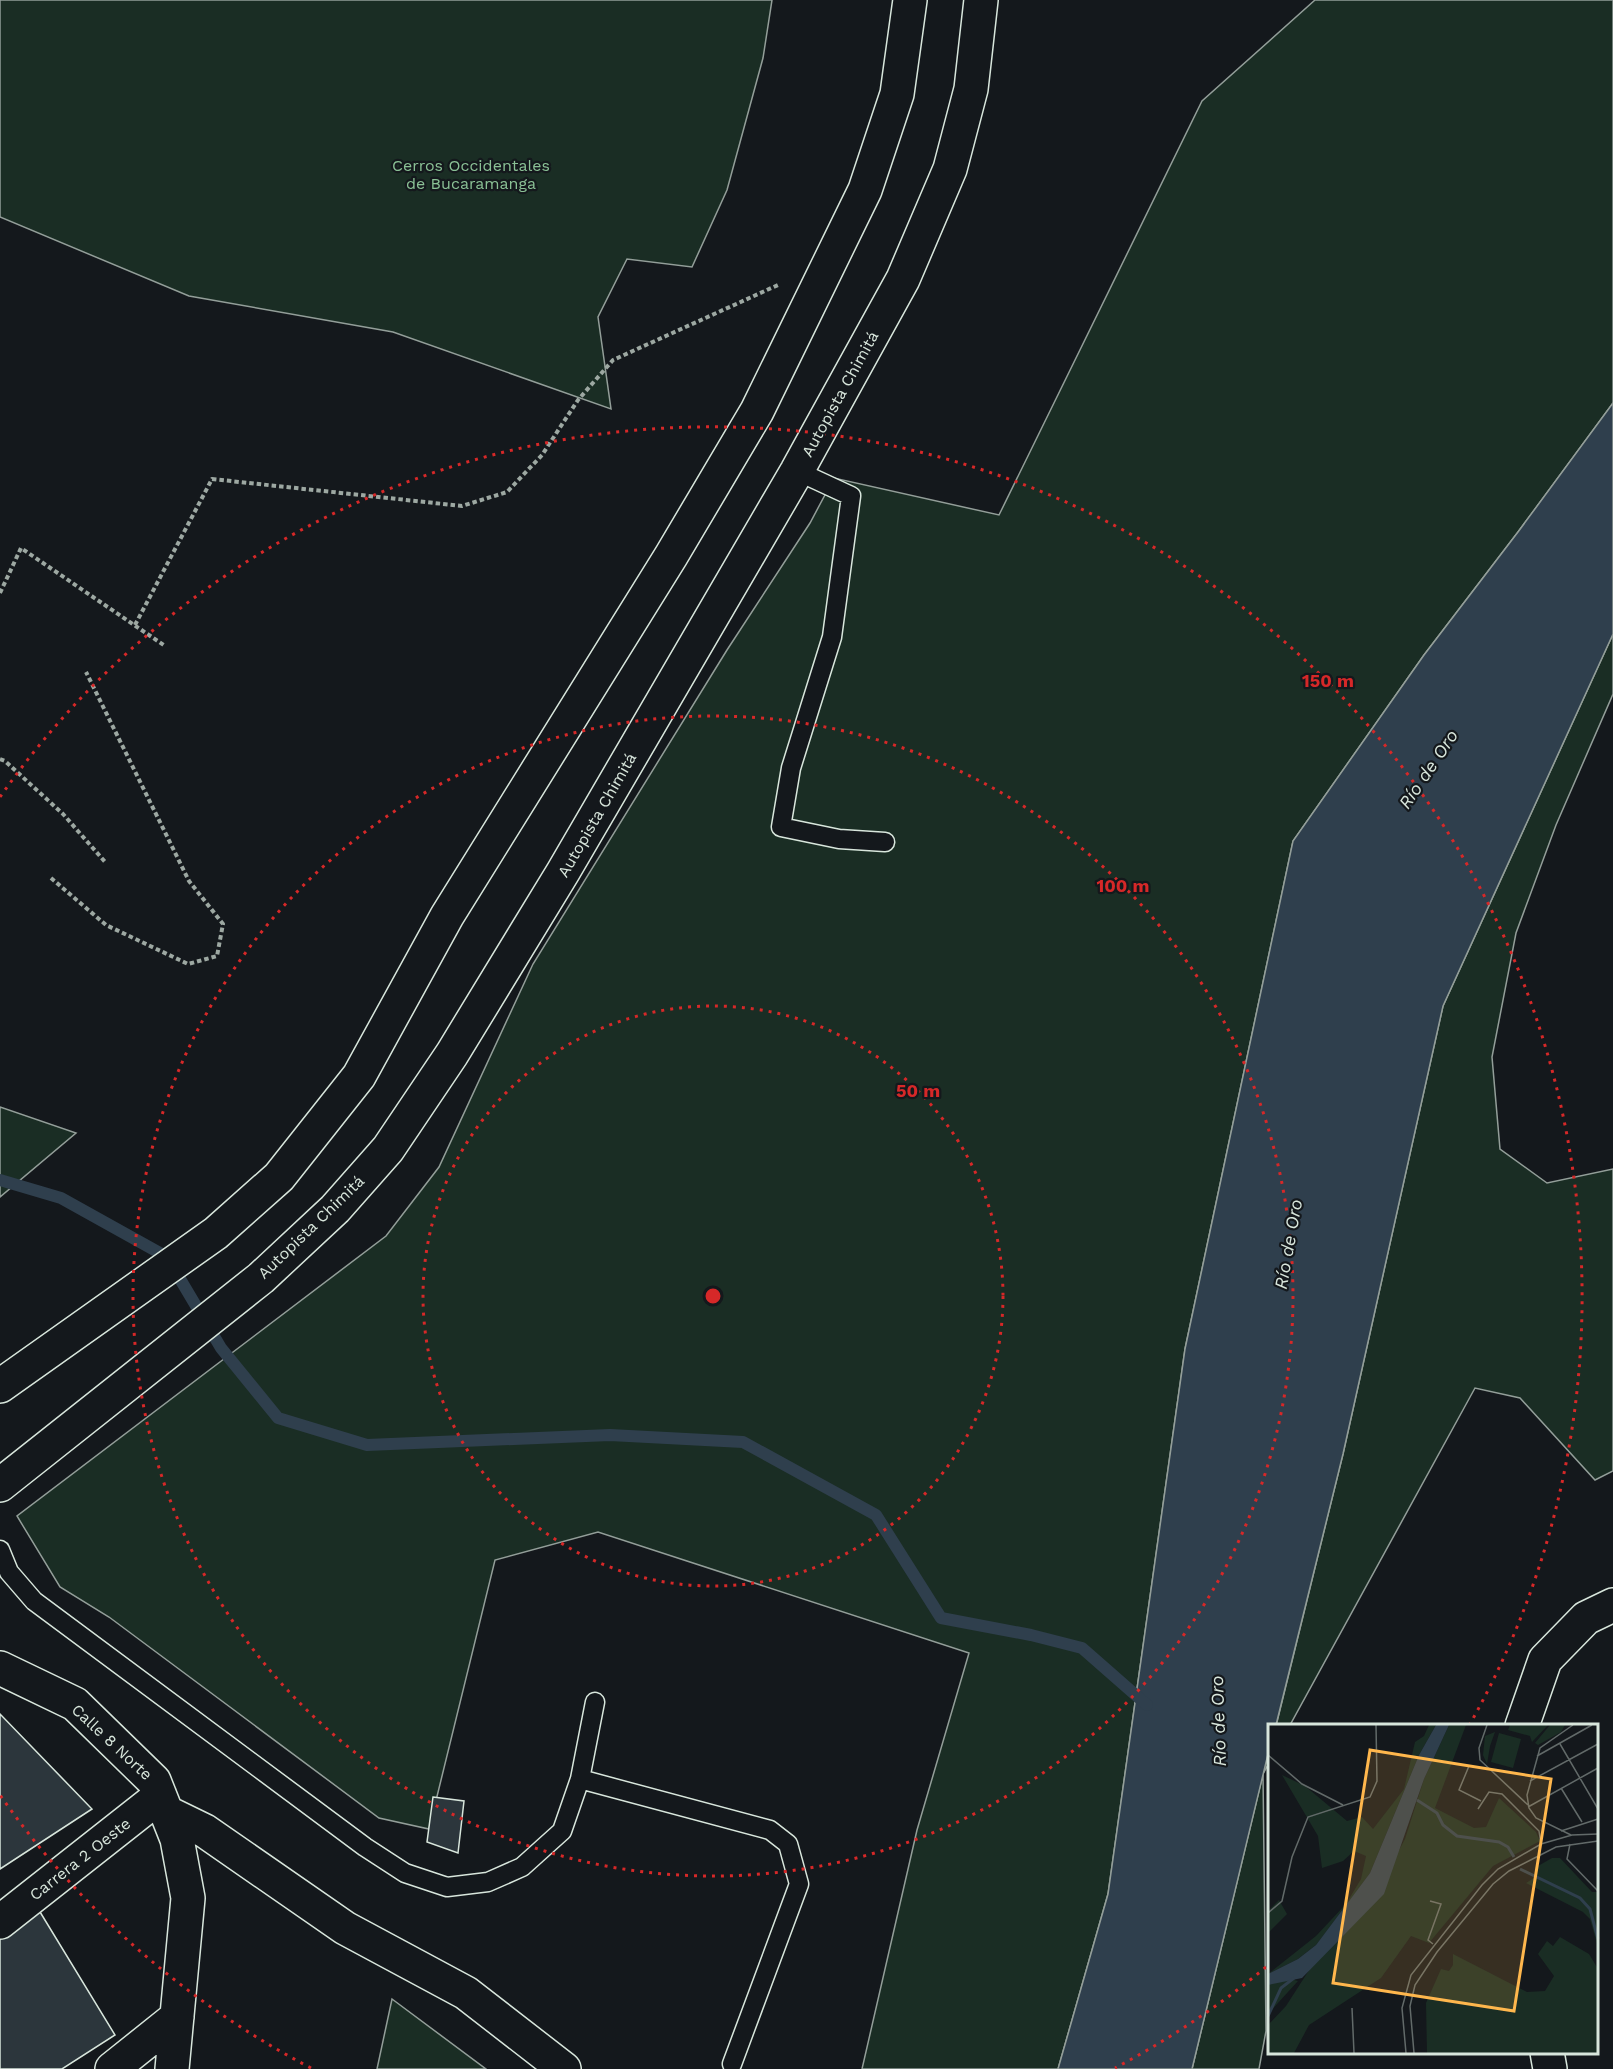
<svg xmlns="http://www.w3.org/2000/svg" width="1613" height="2069" font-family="'Work Sans',sans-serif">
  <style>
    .green { fill: #1a2d24; stroke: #939e99; stroke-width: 1.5 }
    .water { fill: #2f3f4d; stroke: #939e99; stroke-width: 1.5 }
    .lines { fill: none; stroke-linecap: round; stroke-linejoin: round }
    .stream { stroke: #2f3f4d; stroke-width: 12 }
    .building { fill: #2c363c; stroke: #d8e6dc; stroke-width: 1.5 }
    .service-casing { stroke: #d8e6dc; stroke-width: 21 }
    .minor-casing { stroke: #d8e6dc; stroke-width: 36 }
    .trunk-casing { stroke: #d8e6dc; stroke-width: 36 }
    .path { stroke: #9da8a2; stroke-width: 4; stroke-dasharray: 4.5 3; stroke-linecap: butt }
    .service { stroke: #14181c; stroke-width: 18 }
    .minor { stroke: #14181c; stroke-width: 33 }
    .trunk { stroke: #14181c; stroke-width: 33 }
    .ring { fill: none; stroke: #d62828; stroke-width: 3; stroke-dasharray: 3 6 }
    .labels { text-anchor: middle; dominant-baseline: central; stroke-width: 4.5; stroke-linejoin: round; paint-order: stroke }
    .park-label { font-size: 16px; fill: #8ac095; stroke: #14181c }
    .street-label { font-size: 16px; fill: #d8e6dc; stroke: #14181c }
    .water-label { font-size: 18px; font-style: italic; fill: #d8e6dc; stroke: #14181c }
    .inset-river { fill: none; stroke: #2f3f4d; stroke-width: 3 }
    .inset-road { fill: none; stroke: #626a69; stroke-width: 1.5 }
    .view { fill: #ffb74d; fill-opacity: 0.15; stroke: #ffb74d; stroke-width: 3 }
    .inset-edge { fill: none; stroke: #d8e6dc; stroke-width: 3 }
    .centre { fill: #d62828; stroke: #14181c; stroke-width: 3 }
    .ring-label { font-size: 18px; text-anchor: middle; font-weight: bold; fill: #d62828; stroke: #14181c; stroke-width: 4.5; stroke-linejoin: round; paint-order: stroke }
  </style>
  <rect width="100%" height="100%" fill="#14181c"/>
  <!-- green -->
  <path class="green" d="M0,0H772L763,58L727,190L692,267L627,259L598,317L611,409L393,332L189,296L0,217Z
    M1315,0H1613V403L1518,532L1424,655L1293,841L1185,1349L1108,1894L1058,2069H862L917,1830L969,1653L598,1532L495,1560L429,1829L379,1818L109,1617L60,1587L17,1516L386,1236L439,1167L533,964L727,650L810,523L834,478L999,515L1202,101Z
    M1613,634V694L1556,825L1516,933L1492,1057L1500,1149L1547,1183L1613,1169V1471L1595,1480L1520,1398L1475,1388L1290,1725L1276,1726L1343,1454L1443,1006Z
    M0,1107L76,1133L0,1197Z
    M1269,1750V1763L1263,1774L1266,2031L1259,2069H1192L1263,1774Z
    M392,1999L486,2069H377Z"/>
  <!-- water -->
  <path class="water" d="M1613,403V634L1443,1006L1343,1454L1276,1725L1270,1726L1269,1750L1192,2069H1058L1108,1894L1185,1349L1293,841L1424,655L1518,532Z"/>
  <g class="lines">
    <!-- stream -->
    <path class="stream" d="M0,1180L61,1198L167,1257L221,1348L278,1418L367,1445L610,1435L743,1442L876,1515L941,1618L1031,1635L1082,1648L1147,1705"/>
  </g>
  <!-- building -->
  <path class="building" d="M0,1714L92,1809L0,1869Z
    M433,1797L464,1801L458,1853L427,1842Z
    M37,1907L115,2035L62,2069H0V1936Z"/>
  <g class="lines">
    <!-- service casing -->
    <g class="service-casing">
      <path id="service" d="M797,471L851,496L832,637L791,768L781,827L839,839L885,842
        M0,1550L9,1572L34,1601L365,1847L405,1873L447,1887L488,1882L522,1867L562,1831L580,1779L595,1702
        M580,1779L770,1830L788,1844L799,1884L732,2064"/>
    </g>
    <!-- minor casing -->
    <g class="minor-casing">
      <path id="minor" d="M0,1668L75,1704L154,1781L177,1839L188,1898L172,2069
        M1522,1726L1545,1660L1586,1618L1613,1605
        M166,1812L205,1831L345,1928L466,1993L564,2069
        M0,1922L160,1796
        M1547,2052L1550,2069
        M112,2069L177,2017"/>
    </g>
    <!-- trunk casing -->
    <g class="trunk-casing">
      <path id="trunk" d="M0,1386L216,1233L279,1177L359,1076L447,916L671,556L757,411L865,190L897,94L910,0
        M0,1485L261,1278L335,1209L388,1149L452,1054L563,872L797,471L903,279L950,169L971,89L981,0"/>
    </g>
    <!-- path -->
    <path class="path" d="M0,593L21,548L165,646
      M135,625L212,479L462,506L507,492L542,455L578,400L613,360L778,285
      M0,759L5,761L63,814L106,863
      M51,878L106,925L188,964L217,956L223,924L189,881L86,672"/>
    <!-- service -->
    <use href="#service" class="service"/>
    <!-- minor -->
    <use href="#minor" class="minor"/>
    <!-- trunk -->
    <use href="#trunk" class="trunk"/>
  </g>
  <!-- distance rings -->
  <g class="ring">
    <circle cx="713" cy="1296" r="290"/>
    <circle cx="713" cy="1296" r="580"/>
    <path d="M1266 1967A870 870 0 0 1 1115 2068M311 2068A870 870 0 0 1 0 1795M0 797A870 870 0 0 1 1470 1724"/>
  </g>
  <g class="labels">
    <!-- park labels -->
    <g class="park-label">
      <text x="471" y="165">Cerros Occidentales<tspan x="471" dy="18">de Bucaramanga</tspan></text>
    </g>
    <!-- street labels -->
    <g class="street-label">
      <text transform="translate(840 394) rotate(-61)">Autopista Chimitá</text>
      <text transform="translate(597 815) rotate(-60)">Autopista Chimitá</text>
      <text transform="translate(311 1227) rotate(-44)">Autopista Chimitá</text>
      <text transform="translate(112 1742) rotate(43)">Calle 8 Norte</text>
      <text transform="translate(80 1859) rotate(-38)">Carrera 2 Oeste</text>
    </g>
    <!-- water labels -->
    <g class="water-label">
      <text transform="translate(1428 769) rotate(-56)">Río de Oro</text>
      <text transform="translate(1288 1244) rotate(-80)">Río de Oro</text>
      <text transform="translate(1218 1721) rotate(-92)">Río de Oro</text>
    </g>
  </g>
  <!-- overview -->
  <g transform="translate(1268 1724)">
    <rect width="330" height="330" fill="#14181c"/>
    <path d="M161,1H168L151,31L102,149L48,221L30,235L0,250L48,212L78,180L93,155L98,132L86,127L75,137L54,144L50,112L14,51L37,62L79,97L94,93L105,105L136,65L147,18L156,12ZM181,1H198L167,84L206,104L218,103L231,74L268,108L272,117L225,142L161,219L143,212L113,254L41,301L26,329H0V301L18,282L45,240L98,188L137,115L156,55ZM242,1H280L264,18L262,12L240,6ZM282,1H297L293,8L270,21L267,19ZM227,8L222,22L219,40L215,31L217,12ZM231,9L253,15L245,44L223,38ZM284,134H292L324,168H330V223L322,195L315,188L258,159L269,152L270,142ZM11,176L19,190L0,209V187ZM292,213L321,230L330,245V329H159L158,279L173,245L181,247L185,241V230L259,268L277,267L286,252L270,230L279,217L285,222ZM19,254L30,257L0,290V261Z" fill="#1a2d24"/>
    <path d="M168,1H181L156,55L116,170L34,254L0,261V250L30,235L48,221L102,149L151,31Z" fill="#2f3f4d"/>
    <path class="inset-river" d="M149,76L169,89L175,101L189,112L231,118L240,123L246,133M252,145L312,174L322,185L330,215M0,292L13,264L26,254"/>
    <path class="inset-road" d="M219,1L211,24L212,36L260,81M292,20L330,85M0,31L34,60L75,81M269,32L324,1M201,42L191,66L213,77M262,57L330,20M293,64L314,98M260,83L330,44M210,85L221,68L234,70L271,107L273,120M293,107L330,95M303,111L268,94L261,84L259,71L272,24L305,1M302,120L299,135L330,167M162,177L173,180L160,216L165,220M0,189L14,177L24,133L40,93L102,73L109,57L108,1M84,284L86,329M138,329L134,284L143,251L214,161L230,145L273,120L304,111L330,110M146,329L142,282L147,261L169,228L225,160L241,147L288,123L330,117"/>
    <path class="view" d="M102,26L283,55L246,287L65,259Z"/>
    <rect width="330" height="330" class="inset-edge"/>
  </g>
  <circle cx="713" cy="1296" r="9" class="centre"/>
  <g class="ring-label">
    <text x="1328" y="687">150 m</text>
    <text x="1123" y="892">100 m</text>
    <text x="918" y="1097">50 m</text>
  </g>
</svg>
